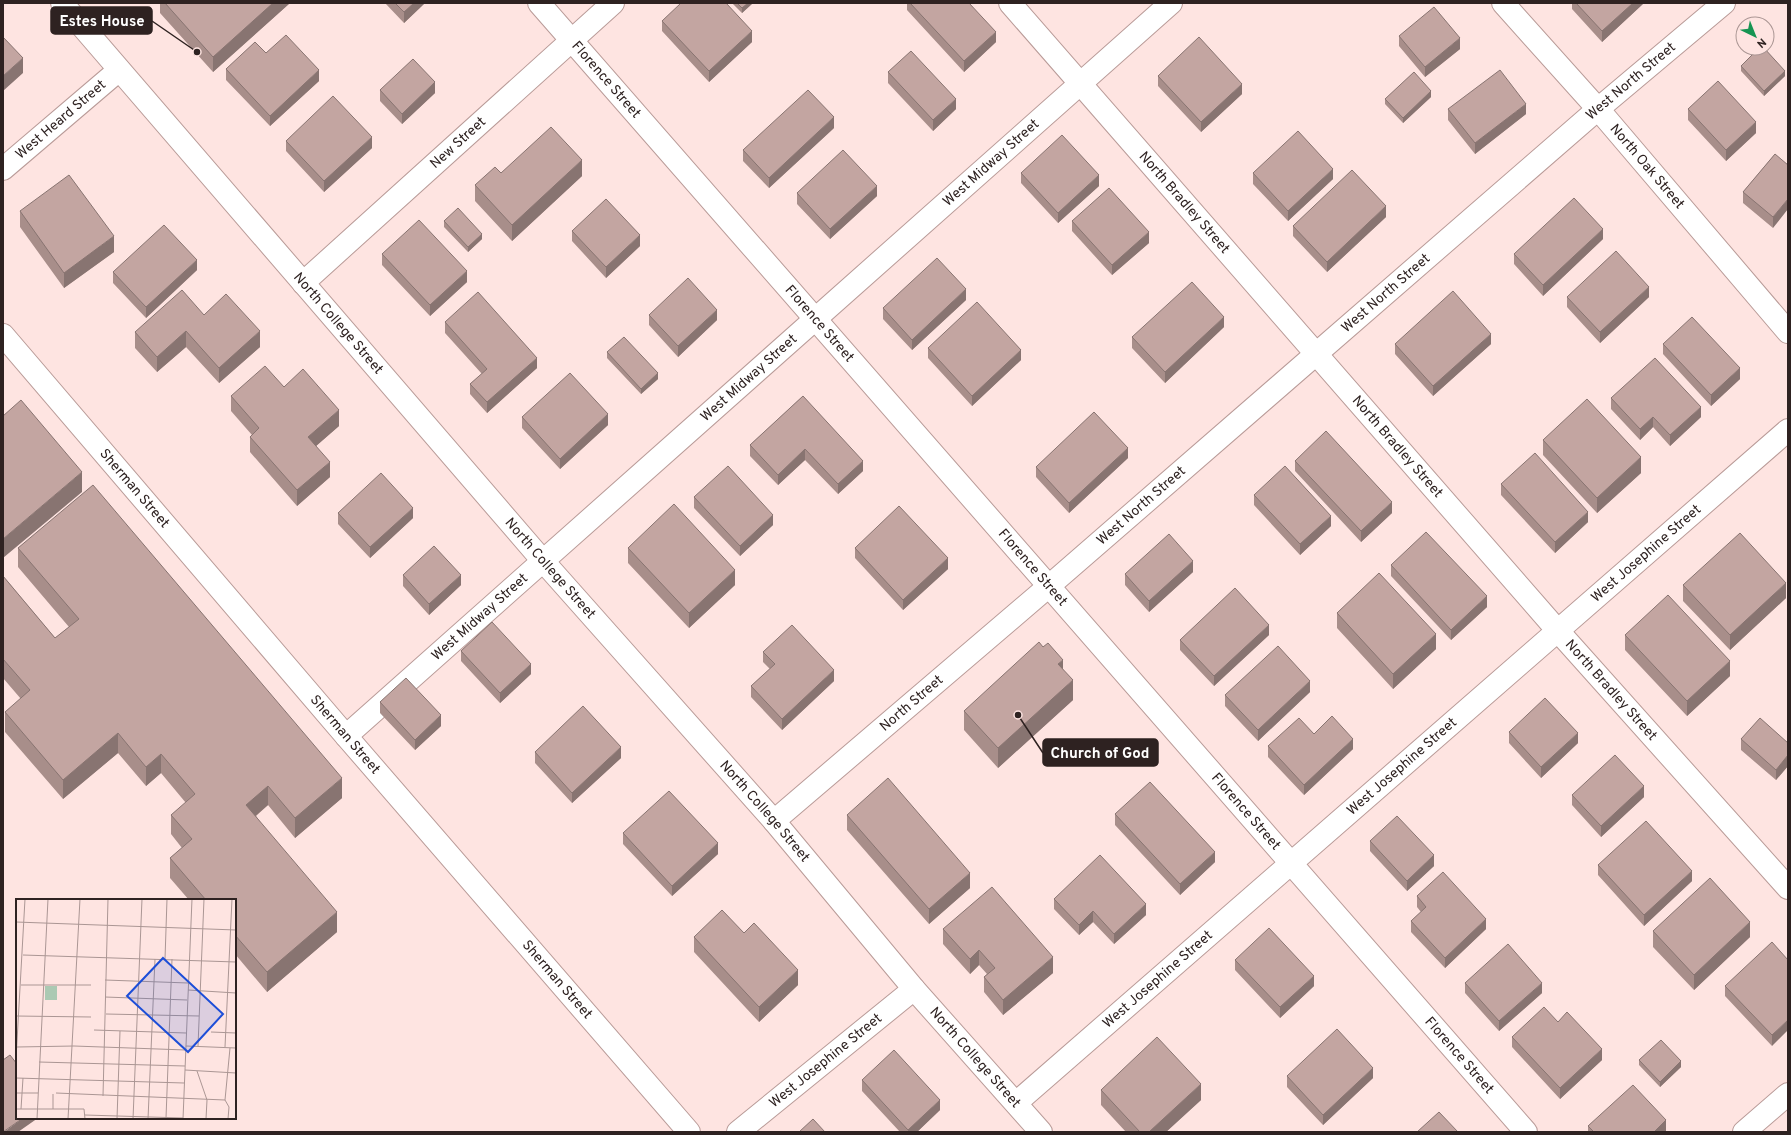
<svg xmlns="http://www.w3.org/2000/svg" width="1791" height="1135" font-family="Overpass,sans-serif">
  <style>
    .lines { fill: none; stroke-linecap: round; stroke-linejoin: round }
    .minor-casing { stroke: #b99b98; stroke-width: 24 }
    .minor { stroke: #fff; stroke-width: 22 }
    .wall { fill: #a88e8a }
    .shaded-wall { fill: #887471 }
    .building { fill: #c3a5a1; stroke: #887471 }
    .labels { text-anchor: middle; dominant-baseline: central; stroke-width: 3; stroke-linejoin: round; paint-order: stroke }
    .street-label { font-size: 14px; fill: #2e2221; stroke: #fee4e1 }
    .inset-road { fill: none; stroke: #ab9694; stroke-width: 1 }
    .view { fill: #1d4ed8; fill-opacity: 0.15; stroke: #1d4ed8; stroke-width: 2 }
    .inset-edge { fill: none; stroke: #2e2221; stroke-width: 2 }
    .leader { fill: none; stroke: #2e2221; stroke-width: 1.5 }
    .callout-dot { fill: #2e2221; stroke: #fee4e1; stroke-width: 1.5 }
    .callout { fill: #2e2221; stroke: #2e2221; stroke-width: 1.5 }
    .callout-label { font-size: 15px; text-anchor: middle; font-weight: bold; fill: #fff }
  </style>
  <rect width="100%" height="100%" fill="#fee4e1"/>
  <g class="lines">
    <!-- minor casing -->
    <g class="minor-casing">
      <g id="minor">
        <path id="s1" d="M62,3L543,561L774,821L914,989L1041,1132"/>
        <path id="s2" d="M539,3L1526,1132"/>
        <path id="s3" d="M1010,3L1558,631L1788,888"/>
        <path id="s4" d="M1503,3L1598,109L1788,332"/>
        <path id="s5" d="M3,169L119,70"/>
        <path id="s6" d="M303,283L613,3"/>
        <path id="s7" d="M3,335L346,736L689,1132"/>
        <path id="s8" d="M346,736L1171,3"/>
        <path id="s9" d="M774,821L1049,586L1598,109L1724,3"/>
        <path id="s10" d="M1016,1103L1788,430"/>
        <path id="s11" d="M738,1132L914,989"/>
        <path d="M1744,1132L1788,1094"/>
      </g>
    </g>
    <!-- minor -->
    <use href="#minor" class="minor"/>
  </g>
  <!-- wall -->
  <path class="wall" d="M160,3H290L213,72L160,13Z
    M385,3H425L404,23Z
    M732,3H753L742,13Z
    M907,3H969L996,42L964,72L907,10Z
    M1572,3H1644L1602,42L1572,9Z
    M662,21L752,42L709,82L662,31Z
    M1399,36L1460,49L1425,77L1399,46Z
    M266,53L319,81L270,126L226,80V69Z
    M1741,66L1785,76L1764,96L1741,71Z
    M888,72L956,109L933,131L888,83Z
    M1158,76L1242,94L1201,132L1158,86Z
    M380,90L435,93L402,124L380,101Z
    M1431,97L1403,123L1385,104V99Z
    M1448,109L1526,114L1475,154L1448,120Z
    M1688,109L1756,133L1726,161L1688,120Z
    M834,128L769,188L743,161V150Z
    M286,141L372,148L324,192L286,151Z
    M1775,154L1773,228L1743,203V192Z
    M501,173L582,176L512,241L475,201V185Z
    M1021,173L1099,186L1058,223L1021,183Z
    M1253,173L1333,179L1288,221L1253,184Z
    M797,193L877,196L830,239L797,204Z
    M20,211L114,252L64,288L20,227Z
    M1386,217L1327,272L1293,236V226Z
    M444,221L482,239L468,252L444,227Z
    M1072,221L1149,243L1112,275L1072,231Z
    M572,231L640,246L606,278L572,241Z
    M1603,239L1543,296L1514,264V254Z
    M382,254L467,282L430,316L382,265Z
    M197,270L146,318L113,283V272Z
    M1567,297H1649L1600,343L1567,307Z
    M966,300L912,350L883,319V308Z
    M204,315L260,347L219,383L186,347L157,372L135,348V332Z
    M649,315L717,320L678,357L649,325Z
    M445,322L537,368L487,413L470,394V384L482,374L445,333Z
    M1224,327L1165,383L1132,348V337Z
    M1395,344H1491L1433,396L1395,354Z
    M1663,344L1740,379L1711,406L1663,354Z
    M928,348L1021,360L972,406L928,358Z
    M607,352L658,379L641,394L607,358Z
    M284,387L339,426L316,446L330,477L297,506L250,452V437L252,435L231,411V396Z
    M803,396L863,471L838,494L805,460L778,485L750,456V445Z
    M1611,398L1701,417L1670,446L1653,427L1640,440L1611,409Z
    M522,417L608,425L560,469L522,428Z
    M1543,440L1641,473L1597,513L1543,455Z
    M1128,458L1069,513L1036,477V467Z
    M1295,461L1392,513L1361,542L1295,471Z
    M1501,484L1588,522L1555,553L1501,495Z
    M1254,495L1331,526L1300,555L1254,505Z
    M694,497L773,525L740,556L694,508Z
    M338,513L413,518L370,558L338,524Z
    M18,548L342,798L295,838L268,805L256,816L337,932L267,992L235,954V900H189L170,878V858L182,848L171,834V815L186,803L161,773L146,786L118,753L63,799L5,732V712L21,699L3,678V576L55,638L69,627L18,567Z
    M628,548L735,585L689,628L628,563Z
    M855,548L948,569L903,610L855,558Z
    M1391,565L1487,607L1451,640L1391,576Z
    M1193,572L1149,612L1125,585V574Z
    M403,575L461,585L429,615L403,586Z
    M1683,585L1786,598L1730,650L1683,601Z
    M1337,613L1436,649L1393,689L1337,628Z
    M1269,635L1214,686L1180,650V640Z
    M1625,635L1730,676L1687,716L1625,650Z
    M461,651L531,674L500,703L461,661Z
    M763,652L834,681L782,730L751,697V686L770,669L763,662Z
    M1063,669L1073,700L998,768L964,730V711Z
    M1310,692L1258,741L1225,706V695Z
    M380,702L441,726L415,750L380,713Z
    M1509,732L1578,743L1541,778L1509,743Z
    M1314,734L1353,749L1304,795L1268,757V746Z
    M1741,739L1788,743V766L1776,780L1741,750Z
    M535,752L621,758L572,803L535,763Z
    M1572,795L1644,797L1601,837L1572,805Z
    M1115,814L1215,862L1180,895L1115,825Z
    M847,815L970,888L929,924L847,830Z
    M623,833L718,854L672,896L623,844Z
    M1370,841L1434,866L1407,891L1370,851Z
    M1598,865L1692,881L1644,926L1598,875Z
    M1417,896L1486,929L1445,968L1411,932V921L1421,912L1417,907Z
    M1054,899L1146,915L1114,944L1093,922L1079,935L1054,909Z
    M943,929L1053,973L1003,1015L984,992V977L987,974L979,965L970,974L943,944Z
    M1653,931L1750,937L1694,990L1653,947Z
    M744,933L798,985L759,1022L694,952V937Z
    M1235,960L1314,986L1280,1018L1235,970Z
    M1788,960L1772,1046L1725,996V986Z
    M1465,983L1542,993L1499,1031L1465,993Z
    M1558,1022L1602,1060L1560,1099L1512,1047V1037Z
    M1639,1060L1681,1067L1660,1087L1639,1065Z
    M1287,1076L1373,1078L1323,1125L1287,1087Z
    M862,1080L940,1110L917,1132H900L862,1091Z
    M1101,1090L1201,1100L1166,1132H1126L1101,1105Z
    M1588,1126L1666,1131L1665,1132H1588Z"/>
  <!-- shaded-wall -->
  <path class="shaded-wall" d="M273,3H290L213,72V57Z
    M414,3H425L404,23V12Z
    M748,3H753L742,13V8Z
    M1633,3H1644L1602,42V31Z
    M752,31V42L709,82V71Z
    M996,32V42L964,72V61Z
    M1460,38V49L1425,77V67Z
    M23,58V73L3,91V76Z
    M319,70V81L270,126V116Z
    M1785,71V76L1764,96V91Z
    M435,82V93L402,124V114Z
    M1242,84V94L1201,132V122Z
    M1431,91V97L1403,123V118Z
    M956,99V109L933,131V120Z
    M1526,104V114L1475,154V143Z
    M834,117V128L769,188V178Z
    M1756,122V133L1726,161V150Z
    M372,137V148L324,192V181Z
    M582,160V176L512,241V225Z
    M1333,169V179L1288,221V211Z
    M1099,175V186L1058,223V213Z
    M877,186V196L830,239V229Z
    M1788,199V209L1773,228V217Z
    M1386,206V217L1327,272V262Z
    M1603,229V239L1543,296V285Z
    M1149,232V243L1112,275V265Z
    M482,234V239L468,252V247Z
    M640,235V246L606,278V267Z
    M114,236V252L64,288V273Z
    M197,260V270L146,318V307Z
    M467,271V282L430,316V305Z
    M1649,287V297L1600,343V332Z
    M966,289V300L912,350V340Z
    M717,310V320L678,357V346Z
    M1224,317V327L1165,383V372Z
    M186,331V347L157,372V357Z
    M260,331V347L219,383V368Z
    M1491,334V344L1433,396V386Z
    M1021,350V360L972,406V396Z
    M537,358V368L487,413V402Z
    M1740,368V379L1711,406V395Z
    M658,373V379L641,394V389Z
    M1701,407V417L1670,446V435Z
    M339,410V426L308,453V437Z
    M608,414V425L560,469V459Z
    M1653,417V427L1640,440V429Z
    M1128,448V458L1069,513V503Z
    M805,449V460L778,485V475Z
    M1641,457V473L1597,513V498Z
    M863,461V471L838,494V484Z
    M330,462V477L297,506V490Z
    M82,472V492L3,558V539Z
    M1392,502V513L1361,542V531Z
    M413,508V518L370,558V547Z
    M1588,512V522L1555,553V542Z
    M773,515V525L740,556V546Z
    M1331,516V526L1300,555V544Z
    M948,558V569L903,610V600Z
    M1193,561V572L1149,612V601Z
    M735,570V585L689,628V613Z
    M461,575V585L429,615V604Z
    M1786,583V598L1730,650V635Z
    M1487,596V607L1451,640V630Z
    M1269,625V635L1214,686V676Z
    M1436,634V649L1393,689V674Z
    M1063,660V680L1058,664Z
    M1730,661V676L1687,716V701Z
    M531,664V674L500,703V693Z
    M834,670V681L782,730V719Z
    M1073,680V700L998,768V748Z
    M1310,681V692L1258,741V730Z
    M441,715V726L415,750V740Z
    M118,733V753L63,799V780Z
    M1578,733V743L1541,778V767Z
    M1353,739V749L1304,795V785Z
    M621,747V758L572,803V793Z
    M161,754V773L146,786V767Z
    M1788,755V766L1776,780V770Z
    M342,778V798L295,838V818Z
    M268,786V805L246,824V805Z
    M1644,786V797L1601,837V826Z
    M718,843V854L672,896V886Z
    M1215,852V862L1180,895V884Z
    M1434,855V866L1407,891V881Z
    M1692,871V881L1644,926V915Z
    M970,873V888L929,924V909Z
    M1146,904V915L1114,944V934Z
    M1093,911V922L1079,935V925Z
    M337,912V932L267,992V972Z
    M1486,919V929L1445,968V958Z
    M1750,922V937L1694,990V975Z
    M979,950V965L970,974V959Z
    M1053,957V973L1003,1015V1000Z
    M798,970V985L759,1022V1007Z
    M1314,976V986L1280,1018V1007Z
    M1542,983V993L1499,1031V1021Z
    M1788,1020V1030L1772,1046V1035Z
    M1602,1049V1060L1560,1099V1088Z
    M1681,1061V1067L1660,1087V1082Z
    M1373,1068V1078L1323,1125V1115Z
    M1201,1084V1100L1166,1132H1149Z
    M940,1100V1110L917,1132H908V1130Z
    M23,1118H38L18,1132H4Z
    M1666,1120V1131L1665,1132H1654Z"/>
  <!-- building -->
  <path class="building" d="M165,3H273L213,57Z
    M395,3H414L404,12Z
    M681,3H726L752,31L709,71L662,21Z
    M737,3H748L742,8Z
    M910,3H969L996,32L964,61Z
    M1576,3H1633L1602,31Z
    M1434,7L1460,38L1425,67L1399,36Z
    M286,35L319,70L270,116L226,69L255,42L266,53Z
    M3,37L23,58L3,76Z
    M1199,37L1242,84L1201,122L1158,76Z
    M1759,48H1764L1785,71L1764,91L1741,66Z
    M911,51L956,99L933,120L888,72Z
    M413,59L435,82L402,114L380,90Z
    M1500,70L1526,104L1475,143L1448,109Z
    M1414,72L1431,91L1403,118L1385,99Z
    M1718,81L1756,122L1726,150L1688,109Z
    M808,90L834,117L769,178L743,150Z
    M333,96L372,137L324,181L286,141Z
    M551,127L582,160L512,225L475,185L495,167L501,173Z
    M1298,131L1333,169L1288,211L1253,173Z
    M1062,135L1099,175L1058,213L1021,173Z
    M843,150L877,186L830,229L797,193Z
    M1775,154L1788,165V199L1773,217L1743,192Z
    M1352,170L1386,206L1327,262L1293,226Z
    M69,175L114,236L64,273L20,211Z
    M1109,188L1149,232L1112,265L1072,221Z
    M1574,198L1603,229L1543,285L1514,254Z
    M606,199L640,235L606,267L572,231Z
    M458,208L482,234L468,247L444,221Z
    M419,220L467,271L430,305L382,254Z
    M164,225L197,260L146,307L113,272Z
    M1616,251L1649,287L1600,332L1567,297Z
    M937,258L966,289L912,340L883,308Z
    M688,278L717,310L678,346L649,315Z
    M1192,282L1224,317L1165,372L1132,337Z
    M182,290L204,315L226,294L260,331L219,368L186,331L157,357L135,332Z
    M1453,291L1491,334L1433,386L1395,344Z
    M478,292L537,358L487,402L470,384L487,369L445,322Z
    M977,302L1021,350L972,396L928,348Z
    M1692,317L1740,368L1711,395L1663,344Z
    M624,337L658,373L641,389L607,352Z
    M1655,358L1701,407L1670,435L1653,417L1640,429L1611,398Z
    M265,366L284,387L303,369L339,410L308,437L330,462L297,490L250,437L259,428L231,396Z
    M570,373L608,414L560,459L522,417Z
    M803,396L863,461L838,484L805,449L778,475L750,445Z
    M1587,399L1641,457L1597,498L1543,440Z
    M21,400L82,472L3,539V416Z
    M1094,412L1128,448L1069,503L1036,467Z
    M1326,431L1392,502L1361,531L1295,461Z
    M1535,453L1588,512L1555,542L1501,484Z
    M728,466L773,515L740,546L694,497Z
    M1285,466L1331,516L1300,544L1254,495Z
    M381,473L413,508L370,547L338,513Z
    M93,485L342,778L295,818L268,786L246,805L337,912L267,972L235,935V900H206L170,858L192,839L171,815L195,794L161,754L146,767L118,733L63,780L5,712L30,690L3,659V576L55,638L79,619L18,548Z
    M674,504L735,570L689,613L628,548Z
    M899,506L948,558L903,600L855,548Z
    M1426,532L1487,596L1451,630L1391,565Z
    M1740,533L1786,583L1730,635L1683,585Z
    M1169,534L1193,561L1149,601L1125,574Z
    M434,546L461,575L429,604L403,575Z
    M1379,573L1436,634L1393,674L1337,613Z
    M1235,588L1269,625L1214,676L1180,640Z
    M1668,595L1730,661L1687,701L1625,635Z
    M492,622L531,664L500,693L461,651Z
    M792,625L834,670L782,719L751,686L775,664L763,652Z
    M1039,642L1043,647L1048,643L1063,660L1058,664L1073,680L998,748L964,711Z
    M1278,646L1310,681L1258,730L1225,695Z
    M406,678L441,715L415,740L380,702Z
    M1545,698L1578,733L1541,767L1509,732Z
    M583,706L621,747L572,793L535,752Z
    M1332,716L1353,739L1304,785L1268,746L1299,718L1314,734Z
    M1760,718L1788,743V755L1776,770L1741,739Z
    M1615,755L1644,786L1601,826L1572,795Z
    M888,778L970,873L929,909L847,815Z
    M1150,782L1215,852L1180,884L1115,814Z
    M669,791L718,843L672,886L623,833Z
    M1397,816L1434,855L1407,881L1370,841Z
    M1646,821L1692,871L1644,915L1598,865Z
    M1100,855L1146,904L1114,934L1093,911L1079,925L1054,899Z
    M1443,872L1486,919L1445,958L1411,921L1426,907L1417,896Z
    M1710,878L1750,922L1694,975L1653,931Z
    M992,887L1053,957L1003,1000L984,977L995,968L979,950L970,959L943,929Z
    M722,910L744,933L754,923L798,970L759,1007L694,937Z
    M1269,928L1314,976L1280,1007L1235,960Z
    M1772,942L1788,960V1020L1772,1035L1725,986Z
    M1508,944L1542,983L1499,1021L1465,983Z
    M1544,1007L1558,1022L1567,1012L1602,1049L1560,1088L1512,1037Z
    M1337,1029L1373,1068L1323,1115L1287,1076Z
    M1157,1037L1201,1084L1149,1132H1140L1101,1090Z
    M1661,1040L1681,1061L1660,1082L1639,1060Z
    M894,1050L940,1100L908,1130L862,1080Z
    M10,1055L17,1064V1118H23L3,1132V1060Z
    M1633,1085L1666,1120L1654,1132H1594L1588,1126Z
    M1439,1112L1458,1132H1417Z
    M813,1119L825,1132H799Z"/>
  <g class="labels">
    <!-- street labels -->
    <g class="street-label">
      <text stroke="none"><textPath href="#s2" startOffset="102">Florence Street</textPath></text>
      <text stroke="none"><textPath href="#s9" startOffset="1132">West North Street</textPath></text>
      <text stroke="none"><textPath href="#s5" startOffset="76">West Heard Street</textPath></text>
      <text stroke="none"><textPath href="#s6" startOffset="209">New Street</textPath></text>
      <text stroke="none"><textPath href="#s8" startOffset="863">West Midway Street</textPath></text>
      <text stroke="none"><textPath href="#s4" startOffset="218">North Oak Street</textPath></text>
      <text stroke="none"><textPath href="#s3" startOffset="265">North Bradley Street</textPath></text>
      <text stroke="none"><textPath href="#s9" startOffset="808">West North Street</textPath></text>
      <text stroke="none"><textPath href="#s1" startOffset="423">North College Street</textPath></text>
      <text stroke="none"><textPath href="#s2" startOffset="426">Florence Street</textPath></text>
      <text stroke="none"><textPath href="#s8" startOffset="539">West Midway Street</textPath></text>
      <text stroke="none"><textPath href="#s3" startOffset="589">North Bradley Street</textPath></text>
      <text stroke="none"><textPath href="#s7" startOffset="202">Sherman Street</textPath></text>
      <text stroke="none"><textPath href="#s9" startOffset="484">West North Street</textPath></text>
      <text stroke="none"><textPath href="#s10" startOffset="836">West Josephine Street</textPath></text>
      <text stroke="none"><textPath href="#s2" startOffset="750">Florence Street</textPath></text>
      <text stroke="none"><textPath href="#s1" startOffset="747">North College Street</textPath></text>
      <text stroke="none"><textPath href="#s8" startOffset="179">West Midway Street</textPath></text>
      <text stroke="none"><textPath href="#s3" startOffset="913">North Bradley Street</textPath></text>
      <text stroke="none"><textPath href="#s9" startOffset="181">North Street</textPath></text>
      <text stroke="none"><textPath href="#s7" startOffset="526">Sherman Street</textPath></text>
      <text stroke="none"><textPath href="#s10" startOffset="512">West Josephine Street</textPath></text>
      <text stroke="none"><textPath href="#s2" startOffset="1074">Florence Street</textPath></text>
      <text stroke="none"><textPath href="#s1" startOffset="1071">North College Street</textPath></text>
      <text stroke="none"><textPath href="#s7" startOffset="850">Sherman Street</textPath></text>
      <text stroke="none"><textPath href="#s10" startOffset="188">West Josephine Street</textPath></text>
      <text stroke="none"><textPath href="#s2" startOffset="1398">Florence Street</textPath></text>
      <text stroke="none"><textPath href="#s1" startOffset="1395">North College Street</textPath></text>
      <text stroke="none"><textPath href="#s11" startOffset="113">West Josephine Street</textPath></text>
    </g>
  </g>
  <!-- overview -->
  <g transform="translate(16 899)">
    <rect width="220" height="220" fill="#fee4e1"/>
    <path d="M29,87H41V101H29Z" fill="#abc9b3"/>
    <path class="inset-road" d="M0,23L220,31M7,56L220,63M149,60L151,0M89,81L172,84M5,86H75M172,91L220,94M89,98L171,101M90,115L183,117M0,117L75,118M78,131L170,134M195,133L220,134M170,147L220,149M182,147L188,0M1,148L58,147L170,151M209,148L216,0M0,160L9,0M23,163L169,167M169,171L220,174M181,172L191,201L190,220M0,179L168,184M0,194H22M40,194L209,201M87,197L92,0M209,201L214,149M209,201L213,208L212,220M0,210H68L69,220M5,210L7,179M37,210V195M69,216L167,219M150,219L156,60M21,220L32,0M52,220L64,0M101,220L104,132M117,220L126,0M132,220L139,60M167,220L176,0"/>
    <path class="view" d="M147,59L207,115L172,153L111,97Z"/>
    <rect width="220" height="220" class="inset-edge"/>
  </g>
  <!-- callouts -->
  <path class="leader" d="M197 52L152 21M1018 715L1043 753"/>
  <g class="callout-dot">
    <circle cx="197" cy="52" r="4"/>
    <circle cx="1018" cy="715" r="4"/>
  </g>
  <g class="callout">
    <rect x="51" y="7" width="101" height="27" rx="4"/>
    <rect x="1043" y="739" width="115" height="27" rx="4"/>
  </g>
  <g class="callout-label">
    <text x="102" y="26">Estes House</text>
    <text x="1100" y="758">Church of God</text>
  </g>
  <!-- border -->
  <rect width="1791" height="1135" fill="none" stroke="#2e2221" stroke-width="8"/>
  <!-- north arrow -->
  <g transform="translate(1755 36) rotate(137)"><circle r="19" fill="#fee4e1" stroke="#ab9694"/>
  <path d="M0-3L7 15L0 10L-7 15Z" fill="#169452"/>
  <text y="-6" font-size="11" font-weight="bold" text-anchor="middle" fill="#2e2221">N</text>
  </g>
</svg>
